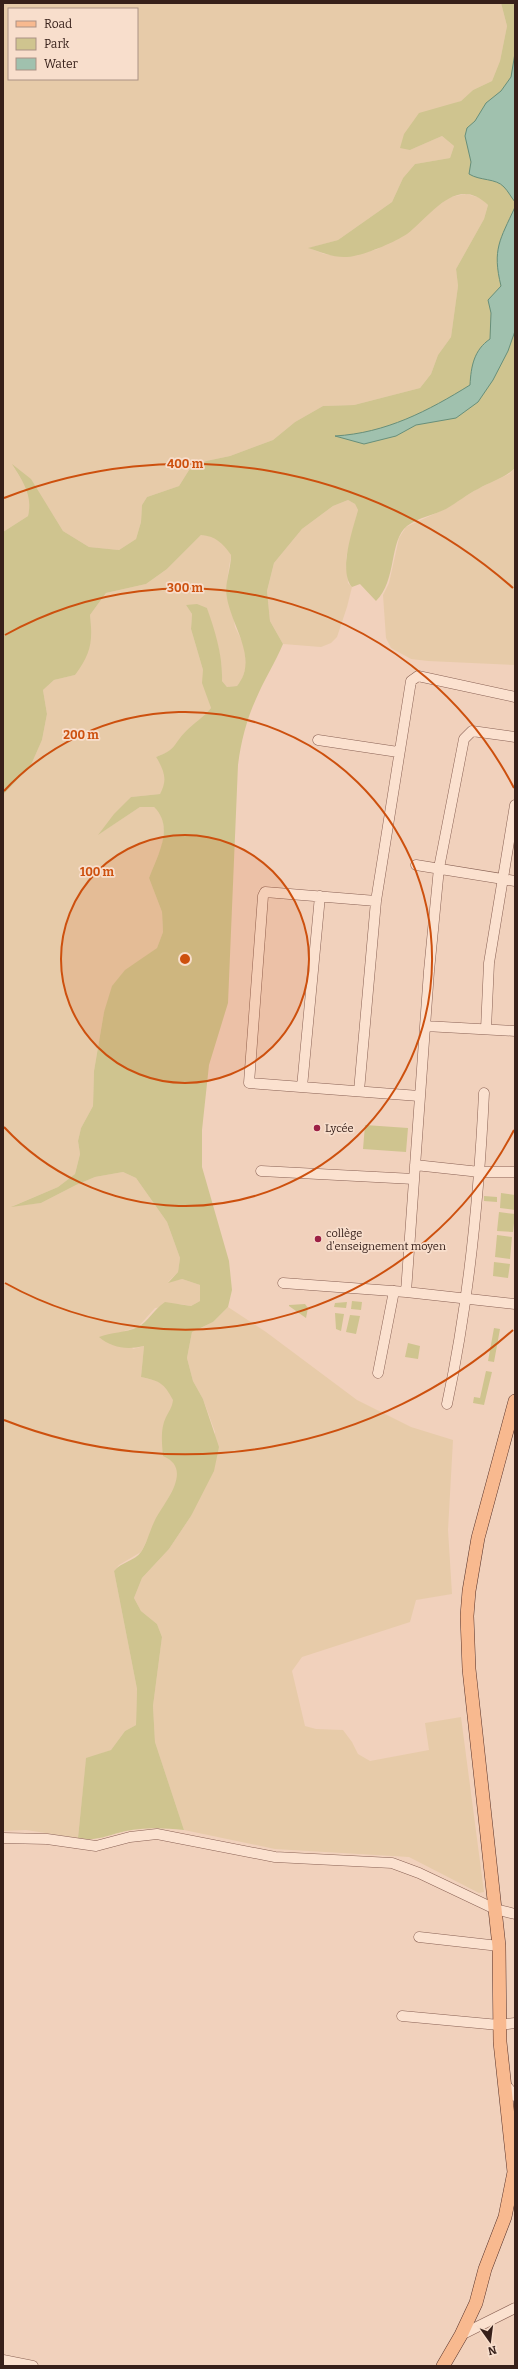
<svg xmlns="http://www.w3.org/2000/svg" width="518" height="2369" font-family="Bitter,serif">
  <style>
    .farmland { fill: #e7cba9; fill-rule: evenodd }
    .green { fill: #cfc48f }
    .water { fill: #a0c1ae; stroke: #678f7a }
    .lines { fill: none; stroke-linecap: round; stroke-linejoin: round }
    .minor-casing { stroke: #896154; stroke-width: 11 }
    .major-casing { stroke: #563129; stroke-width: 14 }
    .minor { stroke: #fbe1cf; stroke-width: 10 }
    .major { stroke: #f8b98f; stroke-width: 13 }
    .ring { fill: none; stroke: #cd500e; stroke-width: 2 }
    .poi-dot { fill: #9c2045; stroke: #f8decc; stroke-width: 1.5 }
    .labels { text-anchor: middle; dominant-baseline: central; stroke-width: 3.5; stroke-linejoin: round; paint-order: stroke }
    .poi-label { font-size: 11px; fill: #37201a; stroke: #f8decc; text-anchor: start }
    .centre { fill: #cd500e; stroke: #f8decc; stroke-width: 2 }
    .ring-label { font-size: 12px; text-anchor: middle; font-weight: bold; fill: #cd500e; stroke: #f8decc; stroke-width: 3.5; stroke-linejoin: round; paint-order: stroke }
  </style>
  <rect width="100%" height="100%" fill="#f1d1bc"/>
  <!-- farmland -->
  <path class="farmland" d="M3,3H501L507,26L500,61L492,81L473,90L461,101L444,107L410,150L442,136L454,146L450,158L415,164L403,178L392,202L338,240L309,248L324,254L347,257L378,249L450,197L466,194L481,198L488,205L484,219L456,269L458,286L451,337L438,355L431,374L420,388L354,405L323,406L295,422L273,440L230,456L206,461L189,470L179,486L147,497L142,505L141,522L136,539L119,550L89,547L63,531L48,507L13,466L28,490L30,507L28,516L3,532ZM9,9H137V79H9Z
    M515,468V665L428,661L411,659L391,648L386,638L383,595L389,583L399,538L406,527L447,508L477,489L509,474Z
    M348,500L355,504L358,510L346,558L348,583L352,587L347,607L337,637L331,643L321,647L283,644L270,621L267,591L274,563L302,529L333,506Z
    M201,535L212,536L226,546L231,555L227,580L235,627L244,645L246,666L242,680L237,686L227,687L222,681V669L219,650L207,608L186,605L192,614L191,629L203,670V683L211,708L202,719L186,731L178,744L168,752L156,757L164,770L165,786L160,794L131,797L99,834L140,807H154L162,814L164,829L162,846L149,878L162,912L163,932L157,948L146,956L104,1012L94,1071L93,1106L81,1128L78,1141L80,1154L75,1174L58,1187L13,1206L41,1203L76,1185L95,1177L123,1172L136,1178L167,1222L180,1258L178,1272L168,1282L182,1279L200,1285V1301L191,1306L180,1304L155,1308L138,1327L124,1331L133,1349L144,1346L141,1377L157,1381L165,1386L174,1400L171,1411L166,1417L172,1460L177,1466V1481L141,1552L119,1565L114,1571L137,1689L136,1725L125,1731L111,1750L86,1759L78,1838L26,1830L3,1831V795L31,765L42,740L47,714L43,690L54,680L75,675L91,630L90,615L106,593L146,584L167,569Z
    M228,1307L266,1332L357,1400L411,1427L453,1440L448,1530L452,1594L416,1600L410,1622L302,1657L292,1671L305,1726L316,1729L343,1730L352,1742L358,1754L370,1761L429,1750L425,1723L461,1717L484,1892L479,1893L409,1857L275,1849L184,1830L155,1742L153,1706L162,1637L157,1624L141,1611L134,1598L142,1578L169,1549L191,1516L215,1432L203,1399L193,1381L187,1358L192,1332L213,1322Z"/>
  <!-- green -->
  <path class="green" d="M501,3H515V468C505,478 490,482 478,489C467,494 457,503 446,509C434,515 419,517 407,526C389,540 397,581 376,601L360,584L352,587C338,571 353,529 358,510L355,504L348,500L333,506L302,529L274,563L267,591L270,621L283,644C275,663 264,680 256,699C246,721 241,742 238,765L228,1003L209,1065L202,1130V1167L229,1261L232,1290L228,1307L213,1322L192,1332L187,1358L193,1381L203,1399L219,1447L214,1471L191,1516L169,1549L142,1578L134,1598L141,1611L157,1624L162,1637L153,1706L155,1742L184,1830C164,1828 145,1827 126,1831C108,1835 96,1842 78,1838L86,1758L111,1750L125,1731L136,1725L137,1689L114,1571C121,1562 135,1561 141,1552C147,1543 150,1530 155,1520C165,1501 194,1469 163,1456C162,1444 160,1429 166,1417C169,1411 172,1408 173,1400C164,1383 160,1381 141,1377L144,1346C127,1350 112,1348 99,1337C111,1332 125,1333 138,1327C148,1322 154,1309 165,1302L191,1306L200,1301V1285L182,1279L168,1283L178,1272L180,1258L167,1222L136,1178L123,1172L95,1177L76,1185L41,1203L11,1207L58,1187L75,1174L80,1154L78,1141L81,1128L93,1106L94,1071L104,1012L112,986L125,970L157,948L163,932L162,912L149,878C157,856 175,827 154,807H140L98,835L114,814L131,797L160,794C168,780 164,770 156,757C177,749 172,746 186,731C194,723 203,718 211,708L202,683L203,670L191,629L192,614L186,605L197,604L207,608C215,631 223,656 222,681L227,687L237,686C259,659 232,627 227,598C224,583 231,570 231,555C223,543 215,536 201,535L167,569L146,584L106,593L90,615C93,642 91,653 75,675L54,680L43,690L47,714L42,740L31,765L3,795V532L28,516C33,495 23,482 12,464L31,479L63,531L89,547L119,550L136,539L141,522L142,505L147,497L179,486L189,470L206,461L230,456L273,440L295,422L323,406L354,405L420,388L431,374L438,355L451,337L458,286L456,269L484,219L488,205C456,174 430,217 407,234C393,243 363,256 347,257C334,258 320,252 308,248L338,240L392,202L403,178L415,164L450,158L454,146L442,136L410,150L400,148L404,134L419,113L461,101L473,90L492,81L500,61L507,26Z
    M365,1125L408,1128L406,1152L363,1149Z
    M501,1193L515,1195V1210L500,1208Z
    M484,1196L497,1197V1202L484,1201Z
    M499,1212L515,1214L513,1232L497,1231Z
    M497,1235L512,1237L510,1259L495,1257Z
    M494,1262L510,1264L508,1278L493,1276Z
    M352,1301L362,1302L361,1310L351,1309Z
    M347,1302L346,1308L334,1307L335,1303Z
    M305,1304L308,1308L306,1318L289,1306V1305Z
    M335,1313L344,1314L341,1331L336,1329Z
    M350,1315L360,1316L356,1334L346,1332Z
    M494,1328L500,1329L494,1362L488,1361Z
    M408,1343L420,1346L418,1359L405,1357Z
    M486,1371L492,1372L484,1405L473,1403L474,1397L480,1398Z"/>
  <!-- water -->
  <path class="water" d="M515,53V202C511,197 508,191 504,187C496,178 480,181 469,174L471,162L465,136L467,128L475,121L486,103L501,91L511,77Z
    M515,207V331L508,351L493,380L478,402L456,418L416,425L396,436L364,444L335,436C386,433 428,411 470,385C471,366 474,350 490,339L491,313L488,300L501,286C492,249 500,240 515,207Z"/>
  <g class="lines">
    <!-- minor casing -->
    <g class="minor-casing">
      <path id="minor" d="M515,737L472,731L464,739L439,868L429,971L406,1292L515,1304
        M318,740L398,752
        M416,865L515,881
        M376,901L265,892L263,896L249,1083L419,1096
        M425,1026L515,1031
        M486,1029L489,963L515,805
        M302,1087L320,896
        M359,1091L376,901L411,681L418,676L515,697
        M415,1165L480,1172H515
        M261,1171L414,1179
        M283,1283L406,1292
        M378,1373L394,1291
        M447,1404C469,1302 479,1198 484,1093
        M3,1838L47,1839L96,1846L130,1837L157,1834L275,1857L392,1863L419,1873L495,1909L515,1914
        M419,1937L499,1946
        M402,2016L499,2025L515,2023
        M505,2084L515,2096
        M461,2335L515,2308
        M3,2360L33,2366"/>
    </g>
    <!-- major casing -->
    <g class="major-casing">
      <path id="major" d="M443,2366L461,2335L476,2303L485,2269L505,2217L514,2172L500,2042L499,1946L469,1669L467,1616L469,1591L478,1538L515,1401"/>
    </g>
    <!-- minor -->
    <use href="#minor" class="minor"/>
    <!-- major -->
    <use href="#major" class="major"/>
  </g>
  <!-- distance rings -->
  <circle cx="185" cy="959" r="124" fill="#cd500e" fill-opacity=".12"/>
  <g class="ring">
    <circle cx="185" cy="959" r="124"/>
    <path d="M4 791A247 247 0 1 1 4 1127"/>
    <path d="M514 1130A371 371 0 0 1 5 1283M5 635A371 371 0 0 1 514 788"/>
    <path d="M513 1330A495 495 0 0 1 4 1420M4 498A495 495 0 0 1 513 588"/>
  </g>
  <!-- markers -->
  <g class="poi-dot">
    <circle cx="317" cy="1128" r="4"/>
    <circle cx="318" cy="1239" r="4"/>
  </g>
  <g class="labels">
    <!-- poi labels -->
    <g class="poi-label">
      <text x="325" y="1128">Lycée</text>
      <text x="326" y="1233">collège<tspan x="326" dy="13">d'enseignement moyen</tspan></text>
    </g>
  </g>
  <circle cx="185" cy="959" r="6" class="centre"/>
  <g class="ring-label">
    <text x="185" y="468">400 m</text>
    <text x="185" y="592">300 m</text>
    <text x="81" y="739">200 m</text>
    <text x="97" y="876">100 m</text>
  </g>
  <!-- border -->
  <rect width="518" height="2369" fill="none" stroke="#37201a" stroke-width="8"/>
  <!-- legend -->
  <rect x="8" y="8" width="130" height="72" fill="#f8decc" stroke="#ab9285"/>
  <rect x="16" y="21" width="20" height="6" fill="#f8b98f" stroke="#ab9285"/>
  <text x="44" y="28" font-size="12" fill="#37201a">Road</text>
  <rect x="16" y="38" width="20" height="12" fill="#cfc48f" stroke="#ab9285"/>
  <text x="44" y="48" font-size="12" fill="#37201a">Park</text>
  <rect x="16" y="58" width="20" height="12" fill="#a0c1ae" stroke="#ab9285"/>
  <text x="44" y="68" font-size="12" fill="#37201a">Water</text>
  <!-- north arrow -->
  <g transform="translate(490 2341) rotate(166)" stroke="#f8decc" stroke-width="3" paint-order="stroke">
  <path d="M0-3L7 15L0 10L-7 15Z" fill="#37201a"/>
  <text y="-6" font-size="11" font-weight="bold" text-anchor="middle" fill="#37201a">N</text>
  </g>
</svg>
